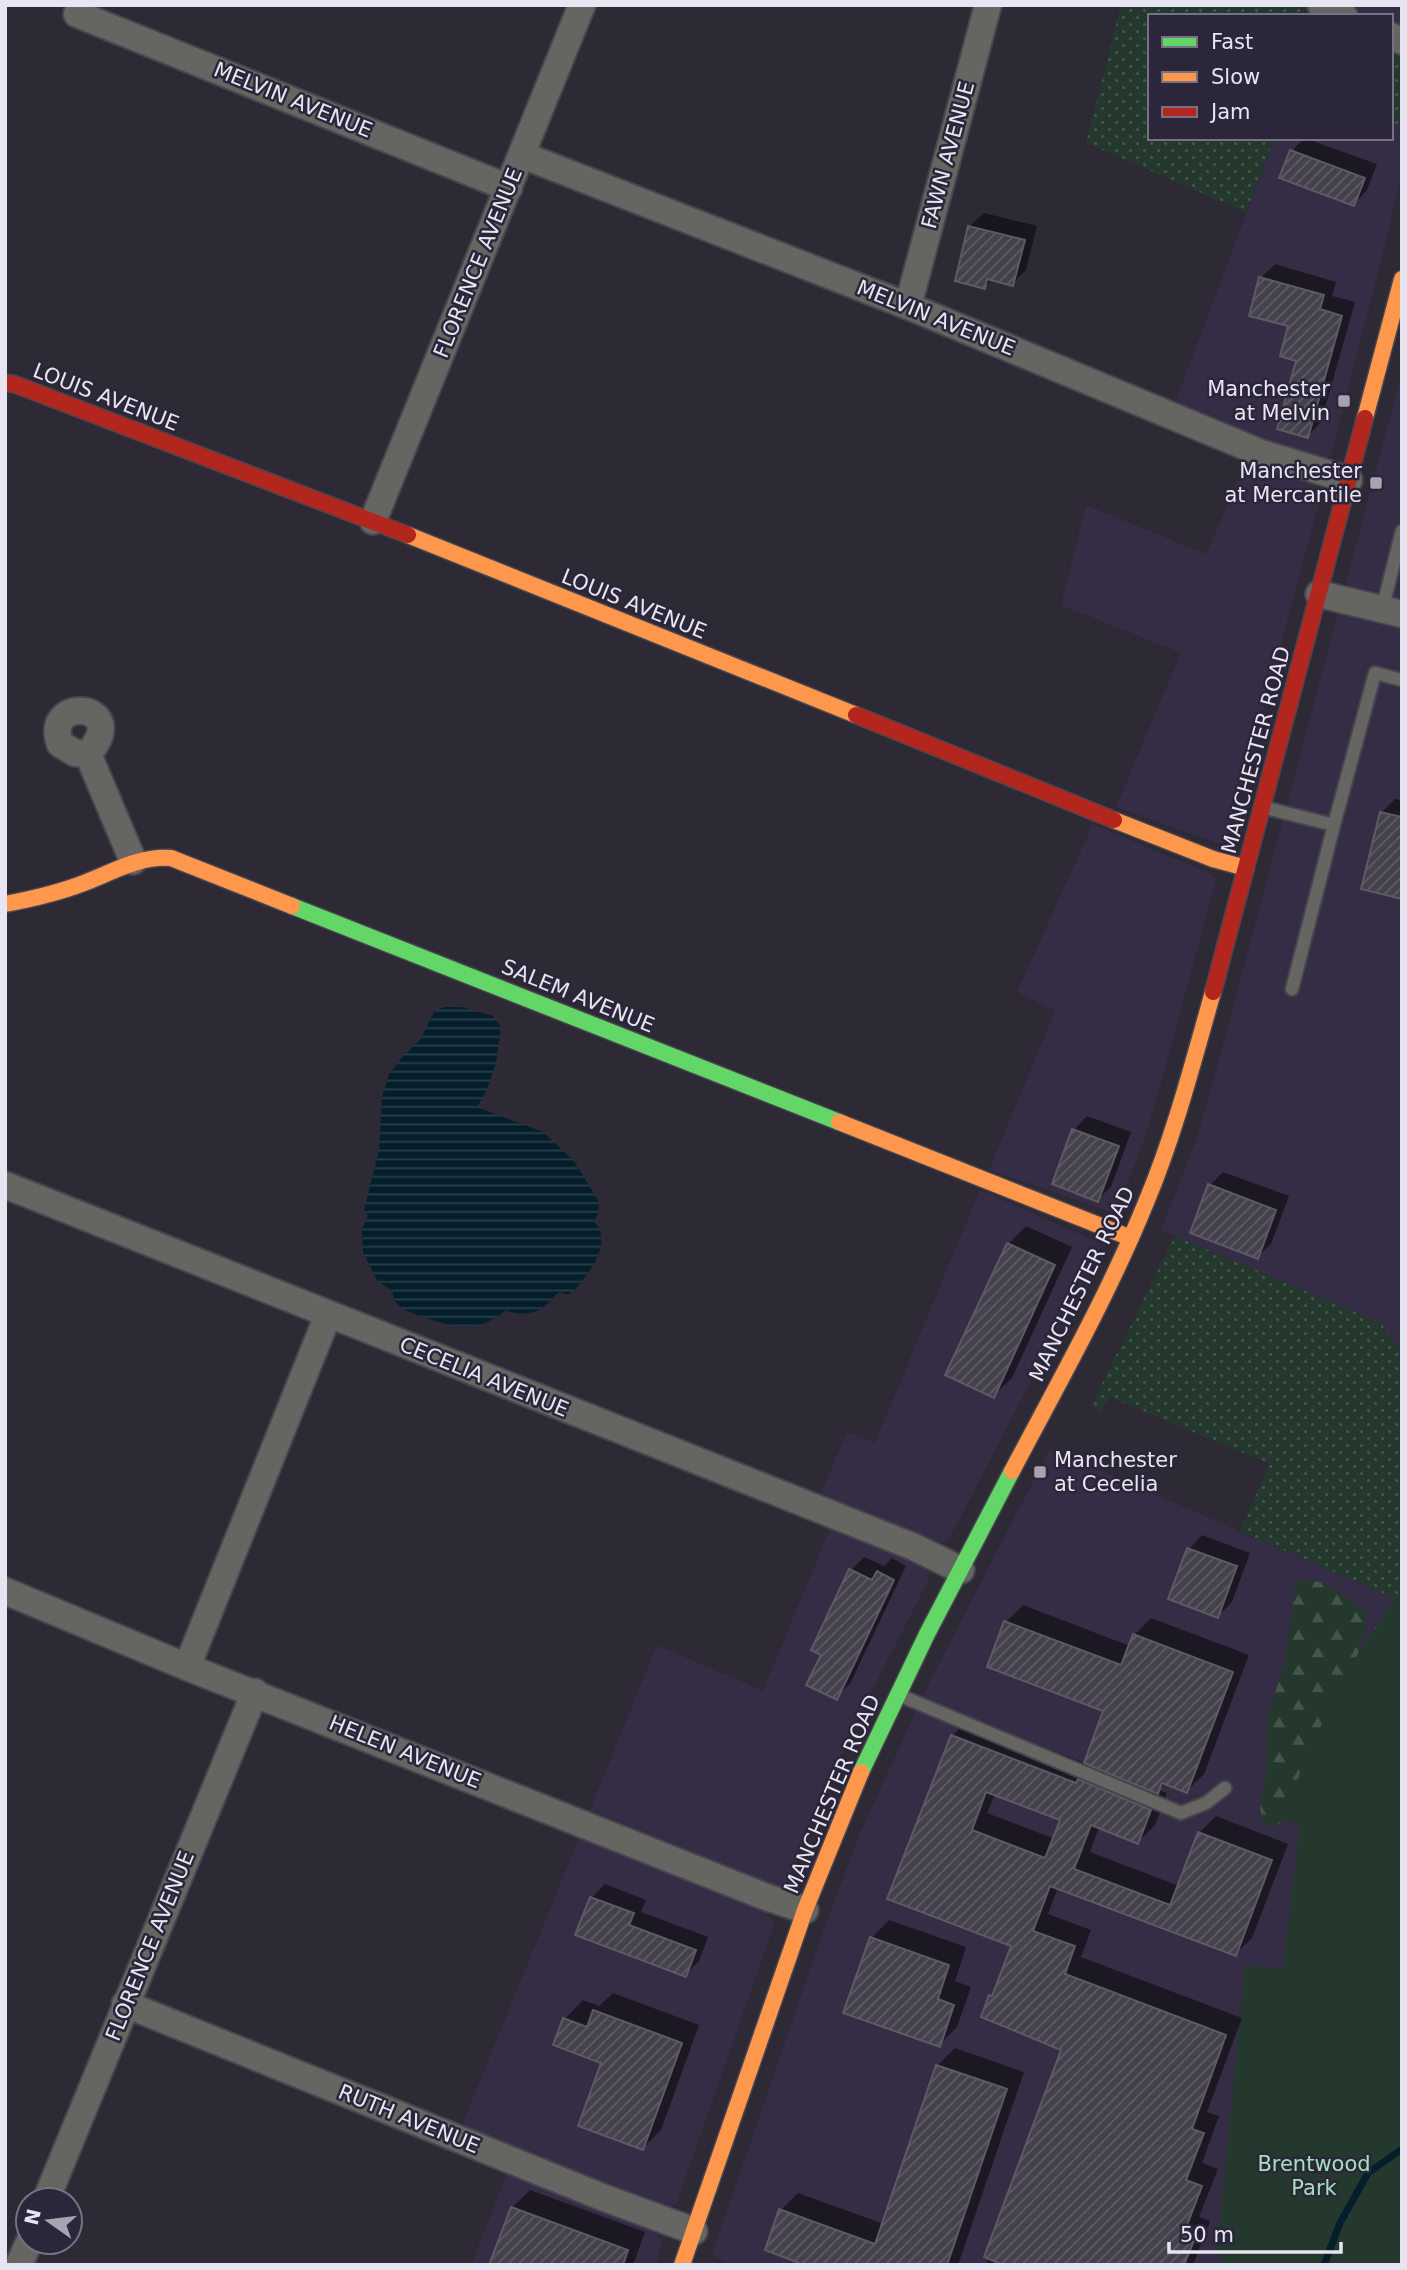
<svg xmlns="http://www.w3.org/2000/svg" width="1407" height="2270" font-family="'DejaVu Sans',sans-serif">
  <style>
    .built { fill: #342d45 }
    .grass { fill: url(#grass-dots) }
    .forest { fill: url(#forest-firs) }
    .park { fill: #24382d }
    .water { fill: url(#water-rules) }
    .shadow { fill: #0007; fill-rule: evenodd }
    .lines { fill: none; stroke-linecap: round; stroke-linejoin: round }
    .stream { stroke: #051e2b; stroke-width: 7 }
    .building { fill: url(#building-hatch); stroke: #5c5a63; stroke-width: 2; fill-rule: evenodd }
    .lane-casing { stroke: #48454f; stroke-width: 16 }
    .street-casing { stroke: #48454f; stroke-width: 30 }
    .fast-casing { stroke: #48454f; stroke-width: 19 }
    .slow-casing { stroke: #48454f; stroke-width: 19 }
    .jam-casing { stroke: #48454f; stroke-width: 19 }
    .lane { stroke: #656562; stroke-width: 12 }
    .street { stroke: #656562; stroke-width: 26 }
    .fast { stroke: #63d668; stroke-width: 16 }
    .slow { stroke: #ff974d; stroke-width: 16 }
    .jam { stroke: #b3261e; stroke-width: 16 }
    .poi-dot { fill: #a7a4b0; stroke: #2b2639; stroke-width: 2.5 }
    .labels { text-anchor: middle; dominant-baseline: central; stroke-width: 5; stroke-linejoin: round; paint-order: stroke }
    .street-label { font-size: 21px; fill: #e8e5f2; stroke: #2b2639 }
    .poi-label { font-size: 21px; fill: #e8e5f2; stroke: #2b2639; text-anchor: end }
    .park-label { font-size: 21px; fill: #a2e1b9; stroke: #2b2639 }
  </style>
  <defs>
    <pattern id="grass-dots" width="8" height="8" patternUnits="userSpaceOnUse" patternTransform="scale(1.75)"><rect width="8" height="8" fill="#24382d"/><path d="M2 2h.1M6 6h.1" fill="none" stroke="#44554c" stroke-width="1.8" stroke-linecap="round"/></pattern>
    <pattern id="forest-firs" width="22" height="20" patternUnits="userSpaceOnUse" patternTransform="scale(1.75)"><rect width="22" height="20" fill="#24382d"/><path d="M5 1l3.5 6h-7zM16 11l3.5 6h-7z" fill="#44554c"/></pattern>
    <pattern id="water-rules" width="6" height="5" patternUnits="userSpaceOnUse" patternTransform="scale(1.75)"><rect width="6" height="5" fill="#051e2b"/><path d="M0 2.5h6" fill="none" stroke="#293f4a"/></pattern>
    <pattern id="building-hatch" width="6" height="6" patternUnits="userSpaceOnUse" patternTransform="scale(1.75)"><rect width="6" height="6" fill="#44414c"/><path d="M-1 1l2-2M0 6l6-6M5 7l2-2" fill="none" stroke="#5f5c66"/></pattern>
  </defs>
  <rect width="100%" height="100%" fill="#2d2a35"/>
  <!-- built -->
  <path class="built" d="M1346,5H1402V28L1391,24V16H1369Z
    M1391,122L1402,126V171L1385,245L1331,455L1326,459L1313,458L1173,408L1275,138H1391Z
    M1402,372V1353L1381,1323L1161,1230L1195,1143L1215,1075Z
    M1247,460L1315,485L1322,491L1230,835L1225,842L1220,844L1116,807L1181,653L1061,605L1086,505L1206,554Z
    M1093,824L1213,875L1216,880L1162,1080L1146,1134L1119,1206L1114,1213L989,1170L1055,1011L1017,992Z
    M980,1190L1100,1243L1099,1250L949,1539L945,1543H937L820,1495L847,1432L875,1443Z
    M1050,1449L1394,1598L1286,1819L1300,1824L1283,1970L1245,1965L1218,2246L1220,2265H729L712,2254L823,1932L860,1833L929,1683Z
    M831,1526L923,1565L929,1574L928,1581L853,1728L789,1881L784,1885H776L590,1810L657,1645L763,1691Z
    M579,1838L766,1913L775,1922L677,2202L668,2209L662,2208L461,2127Z
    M508,2171L654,2231L662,2240L656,2265H471Z"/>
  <!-- grass -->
  <path class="grass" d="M1121,5H1294L1316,16H1150V138H1275L1246,212L1086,143Z
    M1391,51L1402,55L1400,126L1391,122Z
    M1175,1236L1381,1323L1402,1353V2016L1220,2265L1218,2246L1245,1965L1283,1970L1300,1824L1286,1820L1304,1760L1357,1656L1394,1598L1240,1531L1270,1464L1110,1397L1100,1412L1091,1406Z"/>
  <!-- forest -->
  <path class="forest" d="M1301,1579C1325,1579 1345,1596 1364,1609L1367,1627L1357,1656L1304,1760L1286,1820L1275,1826L1265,1825L1260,1809L1266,1776L1267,1719L1285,1660L1295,1588Z"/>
  <!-- park -->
  <path class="park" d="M1402,1589V2265H1220L1218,2246L1245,1965L1283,1970L1300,1824L1286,1820L1304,1760L1333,1702L1357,1656Z"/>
  <!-- water -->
  <path class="water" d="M444,1007H461L493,1016L501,1027L496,1063L486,1092L477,1107L543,1132L574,1161L599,1202L598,1213L594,1222L600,1229C601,1234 602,1240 601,1246C600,1258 578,1291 567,1295L560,1292C552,1296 549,1304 542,1308C532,1315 516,1315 506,1310C497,1319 479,1327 466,1327C451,1327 415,1316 402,1308C395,1304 393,1297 392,1290L378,1282L363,1252L362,1230L368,1215L364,1211L365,1206L379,1150L382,1097L389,1074L404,1055L420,1040L434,1012Z"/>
  <!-- shadow -->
  <path class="shadow" d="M1304,138L1377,164L1367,190L1354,204L1282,177L1292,151Z
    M984,213L1037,226L1026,270L1012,284L992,279L985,287L957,280L970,226Z
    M1275,264L1336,282L1332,296L1355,302L1321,422L1308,436L1298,360L1290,325L1261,278Z
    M1395,799L1402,800V897L1382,812Z
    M1087,1116L1131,1132L1111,1187L1097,1200L1074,1130Z
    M1223,1172L1289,1196L1271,1244L1257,1257L1210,1185Z
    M1026,1226L1072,1247L1012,1378L993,1396L1008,1244Z
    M1202,1535L1250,1553L1232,1602L1218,1616L1189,1549Z
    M864,1557L884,1566L892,1558L906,1566L850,1684L836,1697L823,1654L851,1570Z
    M1023,1605L1130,1646L1134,1635L1151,1618L1249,1655L1204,1774L1187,1791L1166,1783L1159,1790L1167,1793L1155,1825L1138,1842L1099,1827L1090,1852L1179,1886L1199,1833L1216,1816L1288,1844L1252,1938L1235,1954L1058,1887L1048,1914L1091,1930L1081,1957L1242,2018L1207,2112L1219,2116L1202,2163L1218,2169L1199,2217L1210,2221L1193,2265H986L1063,2049L984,2016L991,1996L996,1990L1013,1945L890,1898L952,1736L969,1719L1085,1763L1106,1710L1006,1622ZM995,1794L1062,1819L1055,1839L987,1813Z
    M605,1884L646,1900L641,1912L708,1937L699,1961L685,1975L591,1898Z
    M889,1920L966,1947L955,1981L971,1987L957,2027L939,2045L871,1938Z
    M613,1993L699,2025L661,2130L643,2148L604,2062L555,2044L565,2019L583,2000L599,2006Z
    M955,2048L1024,2072L958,2265H809L781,2210L798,2193L884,2224L937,2066Z
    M530,2190L645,2232L633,2265H491L512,2208Z"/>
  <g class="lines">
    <!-- stream -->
    <path class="stream" d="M1324,2265L1340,2223L1368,2173L1402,2149"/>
  </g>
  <!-- building -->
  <path class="building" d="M1290,150L1365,178L1354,206L1279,178Z
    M968,226L1025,240L1013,286L987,279L985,289L955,281Z
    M1259,277L1324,295L1320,309L1342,316L1308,438L1277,429L1296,361L1280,356L1288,326L1249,316Z
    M1380,812L1402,817V899L1361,889Z
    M1072,1129L1119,1146L1098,1202L1052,1184Z
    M1208,1184L1276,1210L1258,1259L1190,1233Z
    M1007,1243L1055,1265L994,1398L945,1375Z
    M1187,1548L1237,1566L1218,1618L1168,1599Z
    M849,1569L872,1580L877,1571L894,1580L837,1700L806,1685L821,1655L811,1650Z
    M1004,1621L1121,1665L1133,1634L1233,1672L1187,1793L1162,1783L1158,1794L1084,1763L1103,1711L987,1667Z
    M951,1735L1076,1783L1078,1779L1151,1810L1138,1844L1091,1825L1074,1869L1170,1905L1198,1832L1272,1860L1236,1956L1050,1886L1033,1931L1075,1946L1065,1974L1226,2035L1192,2129L1204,2133L1186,2180L1202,2186L1184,2233L1195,2238L1184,2265H1003L984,2257L1061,2050L981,2017L989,1995L992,1996L1011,1946L887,1899ZM986,1792L1060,1820L1045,1858L972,1830Z
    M590,1897L634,1913L629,1925L696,1950L686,1977L575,1935Z
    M870,1937L949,1965L938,1999L954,2005L940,2047L843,2013Z
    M593,2010L682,2043L643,2150L578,2126L601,2063L553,2045L563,2018L587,2027Z
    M936,2065L1007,2089L947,2265H804L765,2250L779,2209L875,2244Z
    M511,2207L628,2250L623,2265H489Z"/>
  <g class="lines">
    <!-- lane casing -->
    <g class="lane-casing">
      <path id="lane" d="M1382,610L1402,531
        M1266,808L1334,825L1375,673L1402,680
        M1292,989L1334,825
        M901,1696L1181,1813L1206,1803L1225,1788"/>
    </g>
    <!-- street casing -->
    <g class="street-casing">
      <path id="street" d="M1321,5L1344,16
        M77,14L509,188
        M1391,36L1402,41
        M522,155L908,306L1261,453L1349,480
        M908,306L988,5
        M373,521L582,5
        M1319,594L1402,614
        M88,754L75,753L60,744C42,694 133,703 88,754L133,861
        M5,1185L914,1547L961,1570
        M5,1591L187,1667L766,1897L805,1910
        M187,1667L328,1315
        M125,2004L602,2197L694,2231
        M46,2200L255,1692
        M19,2265L29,2242"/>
    </g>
    <!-- fast casing -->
    <g class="fast-casing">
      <path id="fast" d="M292,906L839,1122
        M861,1772L927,1634L1012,1471"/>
    </g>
    <!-- slow casing -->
    <g class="slow-casing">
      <path id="slow" d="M1365,418L1402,279
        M408,535L856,715
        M1114,820L1213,859L1246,868
        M5,904C32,899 58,893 84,883C113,872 138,856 171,858L292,906
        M839,1122L1131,1238
        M1012,1471C1059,1382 1109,1294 1147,1200C1175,1133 1193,1062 1213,992
        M682,2265L805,1910L861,1772"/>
    </g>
    <!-- jam casing -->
    <g class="jam-casing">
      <path id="jam" d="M5,383L14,384L408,535
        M856,715L1114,820
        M1213,992L1365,418"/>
    </g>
    <!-- lane -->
    <use href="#lane" class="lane"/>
    <!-- street -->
    <use href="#street" class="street"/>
    <!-- fast -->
    <use href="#fast" class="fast"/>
    <!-- slow -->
    <use href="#slow" class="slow"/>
    <!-- jam -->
    <use href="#jam" class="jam"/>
  </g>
  <!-- markers -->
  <g class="poi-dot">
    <rect x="1337" y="394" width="14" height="14" rx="3.5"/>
    <rect x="1369" y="476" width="14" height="14" rx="3.5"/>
    <rect x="1033" y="1465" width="14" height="14" rx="3.5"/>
  </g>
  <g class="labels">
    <!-- street labels -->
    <g class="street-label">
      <text transform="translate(293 100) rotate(22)">MELVIN AVENUE</text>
      <text transform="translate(948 155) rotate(-75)">FAWN AVENUE</text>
      <text transform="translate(478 263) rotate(-68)">FLORENCE AVENUE</text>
      <text transform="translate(936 318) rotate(22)">MELVIN AVENUE</text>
      <text transform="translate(106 397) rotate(21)">LOUIS AVENUE</text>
      <text transform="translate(634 604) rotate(22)">LOUIS AVENUE</text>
      <text transform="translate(1256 750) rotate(-75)">MANCHESTER ROAD</text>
      <text transform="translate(578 996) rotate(22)">SALEM AVENUE</text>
      <text transform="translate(1082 1284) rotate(-64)">MANCHESTER ROAD</text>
      <text transform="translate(484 1377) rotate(22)">CECELIA AVENUE</text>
      <text transform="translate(405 1752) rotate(22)">HELEN AVENUE</text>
      <text transform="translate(832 1794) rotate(-67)">MANCHESTER ROAD</text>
      <text transform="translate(150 1946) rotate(-68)">FLORENCE AVENUE</text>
      <text transform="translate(409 2119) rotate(22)">RUTH AVENUE</text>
    </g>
    <!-- poi labels -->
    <g class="poi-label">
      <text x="1330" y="389">Manchester<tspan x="1330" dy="24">at Melvin</tspan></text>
      <text x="1362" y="471">Manchester<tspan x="1362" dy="24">at Mercantile</tspan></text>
      <text x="1054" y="1460" text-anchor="start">Manchester<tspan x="1054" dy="24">at Cecelia</tspan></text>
    </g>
    <!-- park labels -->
    <g class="park-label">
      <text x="1314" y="2164">Brentwood<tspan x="1314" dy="24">Park</tspan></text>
    </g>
  </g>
  <!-- border -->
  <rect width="1407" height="2270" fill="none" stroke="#e8e5f2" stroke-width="14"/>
  <!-- legend -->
  <rect x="1148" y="14" width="245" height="126" fill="#2b2639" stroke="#777283" stroke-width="2"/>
  <rect x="1162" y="37" width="35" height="10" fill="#63d668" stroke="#777283" stroke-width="2"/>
  <text x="1211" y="49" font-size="21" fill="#e8e5f2">Fast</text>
  <rect x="1162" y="72" width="35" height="10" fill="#ff974d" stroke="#777283" stroke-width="2"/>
  <text x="1211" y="84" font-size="21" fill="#e8e5f2">Slow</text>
  <rect x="1162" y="107" width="35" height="10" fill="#b3261e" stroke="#777283" stroke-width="2"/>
  <text x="1211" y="119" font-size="21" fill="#e8e5f2">Jam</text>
  <!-- north arrow -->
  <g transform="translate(49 2221) rotate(284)"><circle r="33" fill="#2b2639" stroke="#777283" stroke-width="2"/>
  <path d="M0-5L12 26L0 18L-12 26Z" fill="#a7a4b0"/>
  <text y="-10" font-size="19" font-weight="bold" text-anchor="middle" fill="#e8e5f2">N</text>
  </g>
  <!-- scale -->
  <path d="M1169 2242v10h172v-10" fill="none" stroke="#e8e5f2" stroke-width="3.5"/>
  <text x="1180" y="2242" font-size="21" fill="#e8e5f2" stroke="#2b2639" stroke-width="5" paint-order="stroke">50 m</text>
</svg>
